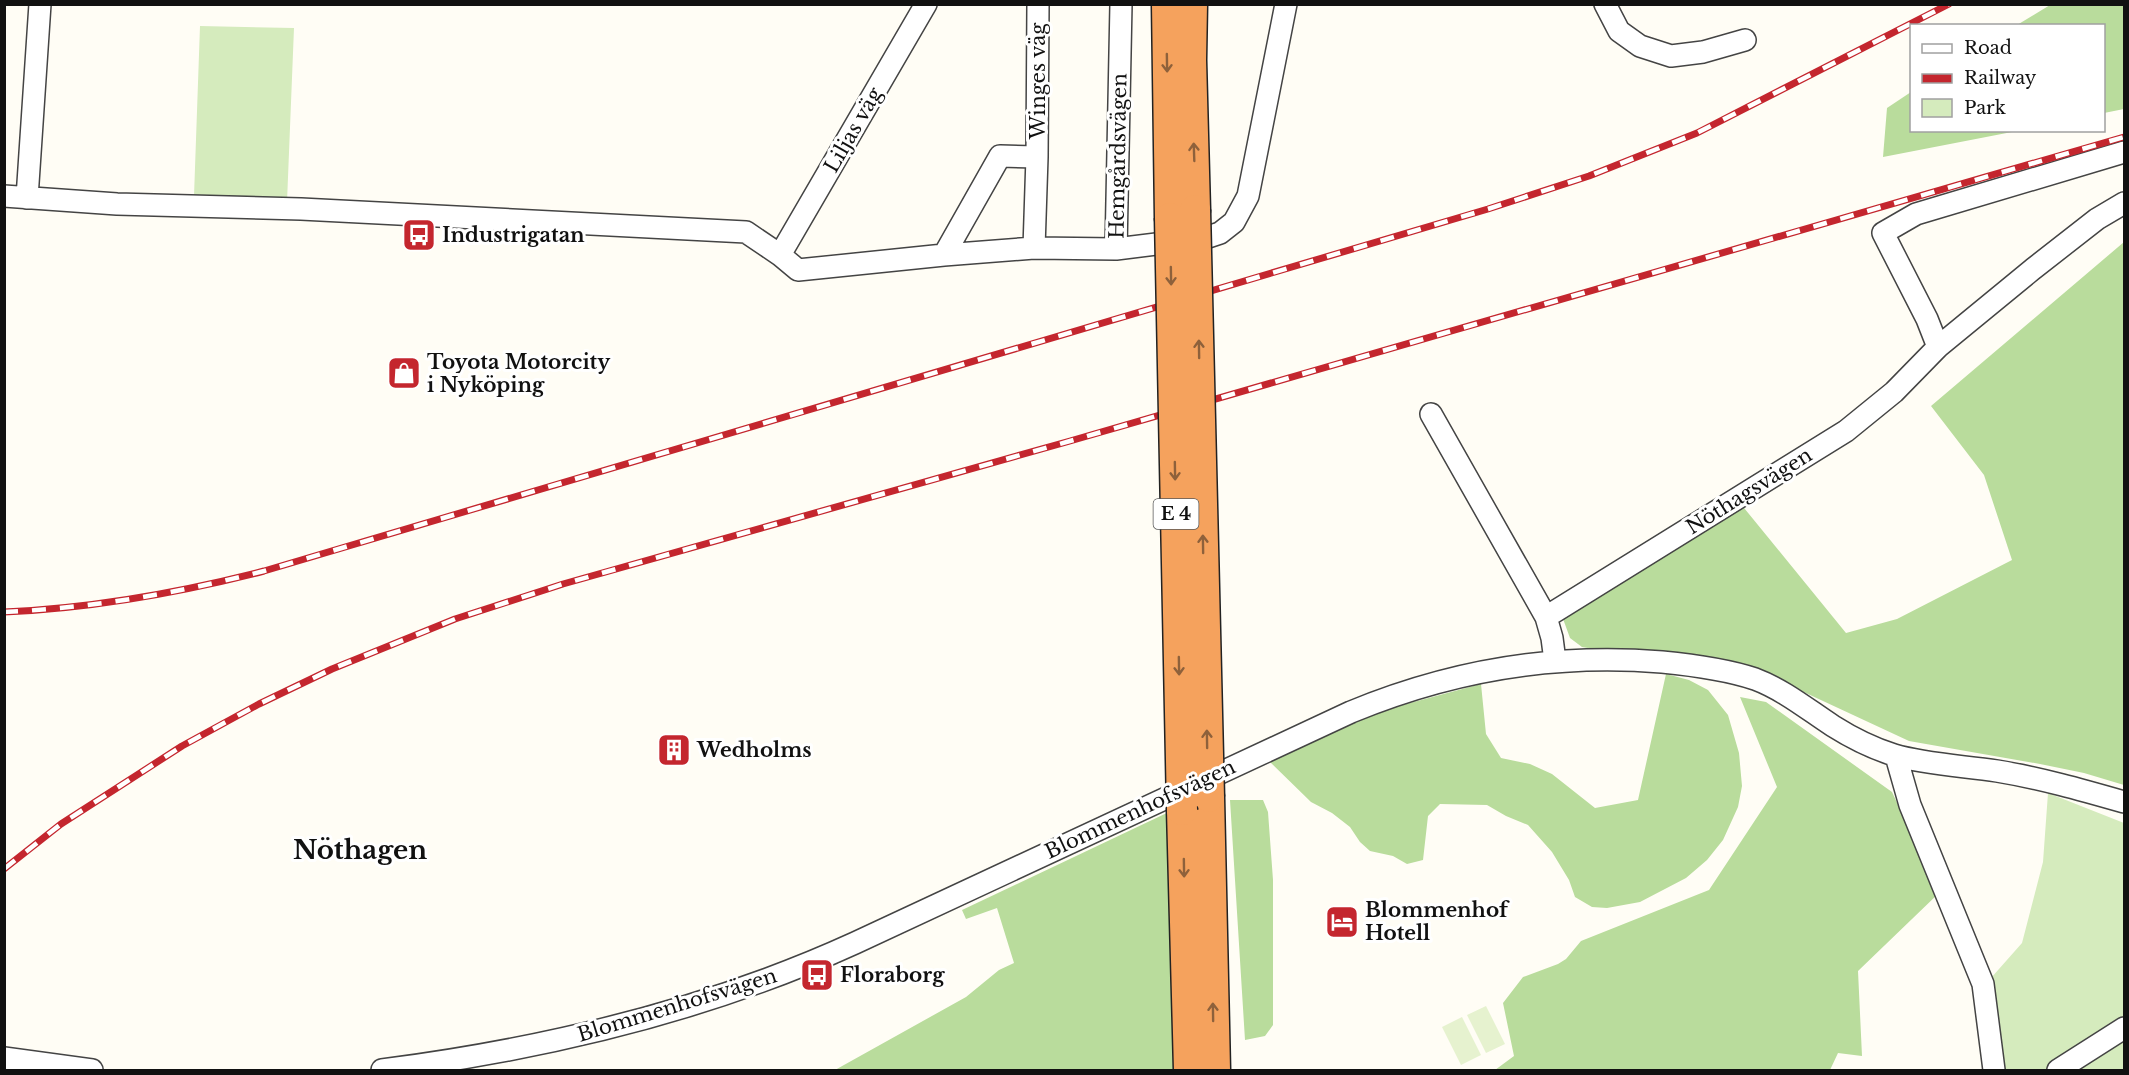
<svg xmlns="http://www.w3.org/2000/svg" width="2129" height="1075" font-family="'Libre Baskerville',serif">
  <style>
    .green { fill: #d5ebbd }
    .forest { fill: #b9dc9c }
    .pitch { fill: #e6f2cf }
    .lines { fill: none; stroke-linecap: round; stroke-linejoin: round }
    .minor-casing { stroke: #444; stroke-width: 24 }
    .highway-casing { stroke: #222; stroke-width: 33 }
    .minor { stroke: #fff; stroke-width: 21 }
    .highway { stroke: #f5a25d; stroke-width: 30 }
    .rail-casing { stroke: #c4262e; stroke-width: 7 }
    .rail { stroke: #fff; stroke-width: 4.5; stroke-dasharray: 14; stroke-linecap: butt }
    .highway-bridge-casing { stroke: #222; stroke-width: 33; stroke-linecap: butt }
    .highway-bridge { stroke: #f5a25d; stroke-width: 30 }
    .oneway { stroke: #8e613b }
    .labels { text-anchor: middle; dominant-baseline: central; stroke-width: 6; stroke-linejoin: round; paint-order: stroke }
    .shield { fill: #fff; stroke: #585858; stroke-width: 1.5 }
    .shield-label { font-size: 18px; font-weight: bold; fill: #111 }
    .street-label { font-size: 20px; fill: #111; stroke: #fff }
    .poi-label { font-size: 20px; font-weight: bold; fill: #111; stroke: #fff; text-anchor: start }
    .district-label { font-size: 26px; font-weight: bold; fill: #111; stroke: #fff }
  </style>
  <rect width="100%" height="100%" fill="#fffdf5"/>
  <!-- green -->
  <path class="green" d="M200,26L294,28L287,202L194,196Z
    M2048,793L2124,823V1070H2005L1991,978L2022,943L2043,862Z"/>
  <!-- forest -->
  <path class="forest" d="M2050,5H2124V109L2104,113V26L2017,25Z
    M1911,92L1912,130L2017,131L1883,157L1887,108Z
    M2124,242V785L2084,773L2040,764L1909,741L1780,681L1582,647L1570,638L1562,616L1740,503L1846,633L1897,619L2012,560L1984,475L1931,406Z
    M1666,674L1689,680L1708,690L1728,715L1739,753L1742,786L1738,807L1723,840L1707,860L1686,878L1640,902L1607,908L1592,907L1575,897L1569,880L1552,852L1528,825L1506,816L1487,805L1440,804L1428,816L1423,860L1407,864L1393,856L1370,851L1360,842L1350,827L1332,813L1311,802L1269,761L1380,711L1481,684L1486,734L1501,758L1530,764L1552,774L1595,808L1638,800Z
    M1740,697L1766,702L1892,792L1939,893L1858,971L1862,1056L1838,1053L1830,1070H1495L1514,1056L1503,1003L1523,977L1558,964L1566,959L1581,941L1709,890L1777,787Z
    M1230,800H1263L1268,812L1273,880V1025L1265,1036L1245,1040Z
    M1171,811L1176,1070H835L966,997L999,970L1014,963L997,908L966,919L962,910Z"/>
  <!-- pitch -->
  <path class="pitch" d="M1486,1006L1505,1044L1486,1053L1467,1015Z
    M1462,1017L1481,1055L1461,1065L1442,1027Z"/>
  <g class="lines">
    <!-- minor casing -->
    <g class="minor-casing">
      <path id="minor" d="M1605,4L1619,31L1640,46L1671,56L1703,52L1745,40
        M4,196L117,204L301,209L746,232L780,255L798,270L944,255L1034,248L1116,249L1205,238L1220,233L1234,222L1248,196L1286,4
        M27,198L40,4
        M1034,248L1037,157L1038,4
        M1116,249L1121,4
        M780,255L926,4
        M944,255L1000,156L1037,157
        M1938,347L1927,319L1883,233L1916,214L2124,152
        M1431,414L1546,617
        M1555,661L1552,638L1546,617L1846,431L1894,392L1938,347L2033,269L2097,219L2124,203
        M1896,756L1910,805L1983,984L1994,1070
        M4,1058L92,1070
        M382,1070C545,1049 706,1011 855,943L1351,712C1450,671 1555,653 1662,662C1693,665 1725,669 1755,679C1784,690 1807,709 1833,726C1852,738 1872,748 1894,755C1924,764 1964,766 1997,771C2040,778 2082,790 2124,802
        M2058,1070L2124,1028"/>
    </g>
    <!-- highway casing -->
    <g class="highway-casing">
      <path id="highway" d="M1167,4L1170,218
        M1192,4L1191,60L1195,210
        M1209,797L1215,1070
        M1182,810L1189,1070"/>
    </g>
    <!-- minor -->
    <use href="#minor" class="minor"/>
    <!-- highway -->
    <use href="#highway" class="highway"/>
    <!-- rail casing -->
    <g class="rail-casing">
      <path id="rail" d="M4,612C93,608 178,593 264,571L1488,209L1589,176L1697,133L1949,4
        M4,869L61,824L182,746L259,704L332,669L455,619L563,584L1070,441L2124,137"/>
    </g>
    <!-- rail -->
    <use href="#rail" class="rail"/>
    <!-- highway-bridge casing -->
    <g class="highway-bridge-casing">
      <path id="highway-bridge" d="M1195,210L1209,797
        M1170,218L1182,810"/>
    </g>
    <!-- highway-bridge -->
    <use href="#highway-bridge" class="highway-bridge"/>
  </g>
  <!-- one-way arrows -->
  <defs><path id="oneway-shaft" d="M-6 0H5M1.5-3L5.5 0L1.5 3" fill="none" stroke-width="1.6" stroke-linecap="round" stroke-linejoin="round" transform="scale(1.5)"/></defs>
  <g class="oneway">
    <use href="#oneway-shaft" transform="translate(1167 63) rotate(89)"/>
    <use href="#oneway-shaft" transform="translate(1194 152) rotate(-92)"/>
    <use href="#oneway-shaft" transform="translate(1171 276) rotate(89)"/>
    <use href="#oneway-shaft" transform="translate(1199 349) rotate(-91)"/>
    <use href="#oneway-shaft" transform="translate(1175 471) rotate(89)"/>
    <use href="#oneway-shaft" transform="translate(1203 544) rotate(-91)"/>
    <use href="#oneway-shaft" transform="translate(1179 666) rotate(89)"/>
    <use href="#oneway-shaft" transform="translate(1207 739) rotate(-91)"/>
    <use href="#oneway-shaft" transform="translate(1184 868) rotate(89)"/>
    <use href="#oneway-shaft" transform="translate(1213 1012) rotate(-91)"/>
  </g>
  <!-- icons -->
  <defs>
    <g id="bus-square" transform="scale(1.725)"><rect x="-9" y="-9" width="18" height="18" rx="4" fill="#c4262e" stroke="#fff"/><path d="M-5-6H5V4H4V6H2V4H-2V6H-4V4H-5ZM-3.5-4V0h7V-4ZM-3.5 1.2v1.5H-2V1.2ZM2 1.2v1.5H3.5V1.2Z" fill="#fff"/></g>
    <g id="shop-square" transform="scale(1.725)"><rect x="-9" y="-9" width="18" height="18" rx="4" fill="#c4262e" stroke="#fff"/><path d="M-5-2.5h2.3a2.7 3.5 0 0 1 5.4 0H5L5.5 6h-11ZM-1.5-2.5h3a1.5 2.3 0 0 0-3 0Z" fill="#fff"/></g>
    <g id="building-square" transform="scale(1.725)"><rect x="-9" y="-9" width="18" height="18" rx="4" fill="#c4262e" stroke="#fff"/><path d="M-4-6H4V6H1V3H-1V6H-4ZM-2.5-4.3h1.7v1.8h-1.7ZM.8-4.3h1.7v1.8H.8ZM-2.5-1h1.7V.8h-1.7ZM.8-1h1.7V.8H.8Z" fill="#fff"/></g>
    <g id="hotel-square" transform="scale(1.725)"><rect x="-9" y="-9" width="18" height="18" rx="4" fill="#c4262e" stroke="#fff"/><path d="M-6-4.5h1.5V1H6V5H4.5V3h-9V5H-6ZM-4 0a1.8 1.8 0 1 1 3.6 0ZM.5 0V-2.5h3Q6-2.5 6 0Z" fill="#fff"/></g>
  </defs>
  <g fill-rule="evenodd">
    <use href="#bus-square" x="419" y="235"/>
    <use href="#shop-square" x="404" y="373"/>
    <use href="#building-square" x="674" y="750"/>
    <use href="#hotel-square" x="1342" y="922"/>
    <use href="#bus-square" x="817" y="975"/>
  </g>
  <g class="labels">
    <!-- shield labels -->
    <rect class="shield" x="1153.5" y="499" width="45" height="30" rx="4.5"/>
    <g class="shield-label">
      <text x="1176" y="514">E 4</text>
    </g>
    <!-- street labels -->
    <g class="street-label">
      <text transform="translate(1038 81) rotate(-90)">Winges väg</text>
      <text transform="translate(853 130) rotate(-60)">Liljas väg</text>
      <text transform="translate(1118 156) rotate(-89)">Hemgårdsvägen</text>
      <text transform="translate(1749 491) rotate(-32)">Nöthagsvägen</text>
      <text transform="translate(1140 809) rotate(-25)">Blommenhofsvägen</text>
      <text transform="translate(677 1005) rotate(-17)">Blommenhofsvägen</text>
    </g>
    <!-- poi labels -->
    <g class="poi-label">
      <text x="442" y="235">Industrigatan</text>
      <text x="427" y="362">Toyota Motorcity<tspan x="427" dy="23">i Nyköping</tspan></text>
      <text x="697" y="750">Wedholms</text>
      <text x="1365" y="910">Blommenhof<tspan x="1365" dy="23">Hotell</tspan></text>
      <text x="840" y="975">Floraborg</text>
    </g>
    <!-- district labels -->
    <g class="district-label">
      <text x="360" y="850">Nöthagen</text>
    </g>
  </g>
  <!-- border -->
  <rect width="2129" height="1075" fill="none" stroke="#111111" stroke-width="12"/>
  <!-- legend -->
  <rect x="1910" y="24" width="195" height="108" fill="#ffffff" stroke="#a0a0a0" stroke-width="1.5"/>
  <rect x="1922" y="44" width="30" height="9" fill="#ffffff" stroke="#a0a0a0" stroke-width="1.5"/>
  <text x="1964" y="54" font-size="18" fill="#111111">Road</text>
  <rect x="1922" y="74" width="30" height="9" fill="#c4262e" stroke="#a0a0a0" stroke-width="1.5"/>
  <text x="1964" y="84" font-size="18" fill="#111111">Railway</text>
  <rect x="1922" y="99" width="30" height="18" fill="#d5ebbd" stroke="#a0a0a0" stroke-width="1.5"/>
  <text x="1964" y="114" font-size="18" fill="#111111">Park</text>
</svg>
